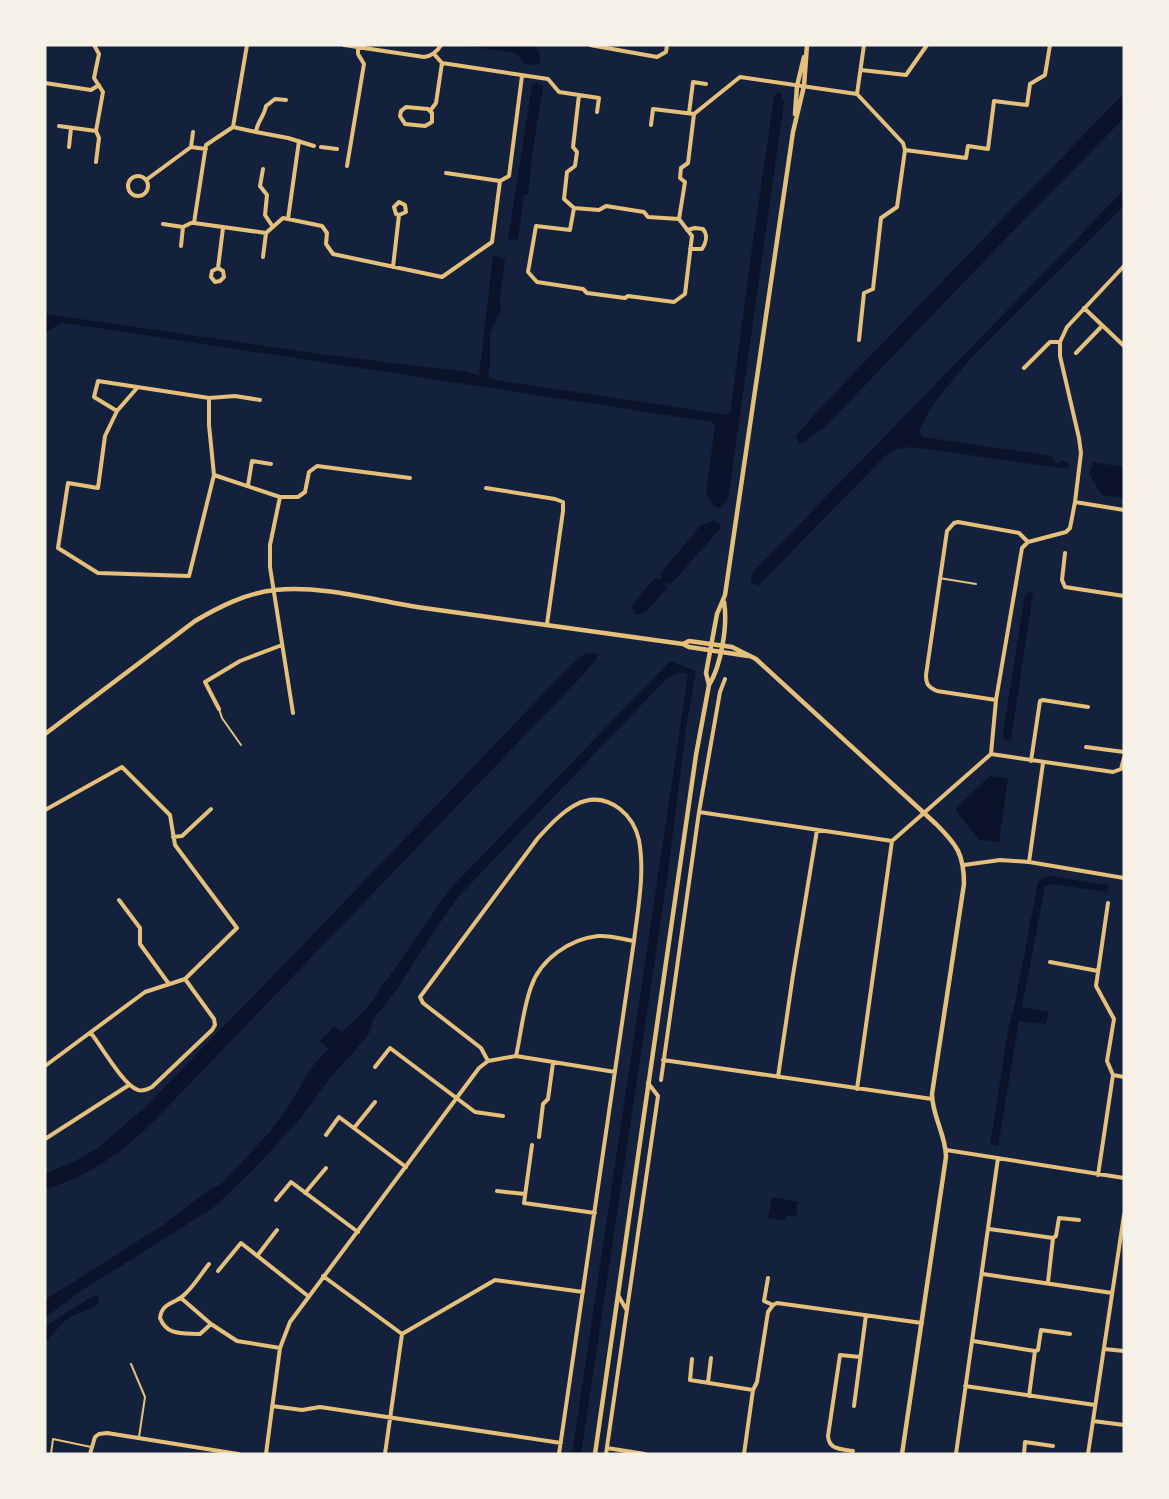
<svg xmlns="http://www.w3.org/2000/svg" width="1169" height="1499" font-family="Literata,serif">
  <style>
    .water { fill: #0b132b }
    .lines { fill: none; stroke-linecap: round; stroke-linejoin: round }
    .service { stroke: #e5c07b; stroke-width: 2 }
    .minor { stroke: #e5c07b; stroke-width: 4 }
    .tertiary { stroke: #e5c07b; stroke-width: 4.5 }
  </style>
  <rect width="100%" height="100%" fill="#14213d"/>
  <!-- water -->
  <path class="water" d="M461,45L535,46L540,55V63L538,65L524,64L516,53Z
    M536,83L543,86L532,156L528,194L524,195L518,240L508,239L532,86Z
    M778,92L781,93L784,102L728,500L720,508L714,507L706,493L715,426L712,422L72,324L61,323L45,333V314L321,354L467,372L479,376L493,256L501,257L505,261L500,298L501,308L490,333V366L488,374L490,378L495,380L730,415L751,255L774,97Z
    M1124,93V118L991,254L825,427L800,444L795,437L822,406Z
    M1124,190V206L971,358L934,403L919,430L922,437L1052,456L1054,462L1060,463L1061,460L1069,463L1068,469L912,447L896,449L885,456L758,586L751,582V574Z
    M1093,462L1124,467V498L1102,495L1089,474Z
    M714,521L720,524V529L671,584L668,582L665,586L667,588L648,610L640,615H635L632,607L636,600L656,577L659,580L662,577L660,574L701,525Z
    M1029,591L1033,592L1011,740H1005L1003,734L1025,594Z
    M588,653H596L597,658L582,676L155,1120C125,1150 87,1178 45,1189V1174L77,1160L98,1148L144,1108L301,947L565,671L581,656Z
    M670,661L696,671L687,722L667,879L581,1454H572L688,674C672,668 660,687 649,697L460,895L439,924L395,992L374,1018L368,1036L329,1079L299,1120L254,1169L213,1208L81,1291L45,1318V1300L163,1225L205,1193L222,1183L268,1134L290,1104L311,1068L328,1049L320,1041L334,1026L341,1032L335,1040C347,1026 363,1014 373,1000C379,993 380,984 387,980L449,890Z
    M990,776L1008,778L999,842L979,840L956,811V808Z
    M1050,876L1108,885L1107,892L1053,884L1045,887L1022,1007L1049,1012L1046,1024L1019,1021L998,1146L990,1145L1009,1025L1015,1003L1038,882L1044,877Z
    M772,1197L798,1202L796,1217L786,1215L785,1221L768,1218Z
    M94,1295L98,1297L99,1302C90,1313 79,1311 69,1318C60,1323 54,1335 45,1342V1327Z"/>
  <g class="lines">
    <!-- service -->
    <path class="service" d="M939,578L976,584
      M219,709L222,718L241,745
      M131,1364L145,1397L139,1437
      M51,1454L53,1439L91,1447"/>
    <!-- minor -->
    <path class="minor" d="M94,45L99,54L94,78L103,92L96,131L99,138L96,162
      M247,45L233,127L206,145L194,223L266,233
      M344,45L424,57C432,56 437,52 441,45
      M590,45L657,57L666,52L667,45
      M434,54L442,63L548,79L559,92L599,98L597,112
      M861,70L906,75L927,45
      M45,83L91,90L99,85
      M857,94L864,45
      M579,95L573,147L577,152L575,166L567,172L564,199L574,208L599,210L606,206L644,212L648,217L679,219L685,182L680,178L681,168L688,163L694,114
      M406,107L428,109L432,113V122L425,126L405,124L400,116L401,111Z
      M430,111L436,103L442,63
      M689,113L693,82L706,84
      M651,125L653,109L694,114L740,77L857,94L903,143L905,150
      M59,126L96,131
      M233,127L256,132C257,122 264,117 266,106L275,99L286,100
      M256,132L288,138L314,146
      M69,147L71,128
      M191,147L193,132
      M321,147L337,149
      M347,166L364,64L358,54V48
      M263,169L260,186L267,195L265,215L273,227
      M446,173L500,181
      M128 186a10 10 0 1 1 20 0a10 10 0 1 1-20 0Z
      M146,180L191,147L206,149
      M574,208L570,230L536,226L528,272L537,282L583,289L587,293L625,298L628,296L674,302L685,294L692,236L679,219
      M288,219L299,141
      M163,224L183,227L191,223H194
      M687,230L695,228L703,229C708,235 706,243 702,249H690
      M181,246L183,227
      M263,257L266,233L283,218L322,226L327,233L326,244L333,254L442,277L492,242L500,181L509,176L522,76
      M393,267L399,215L406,212L405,205L399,202L394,207L396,214L399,215
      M218,268L212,271L211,277L215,282L220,281L224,277L223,271L218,268L223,228
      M1084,308L1124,346
      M859,340L864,293L873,289L881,218L897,207L905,150L966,158L968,146L988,149L994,101L1027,105L1030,84L1045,75L1050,45
      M1076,353L1102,326
      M1024,368L1050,342H1060
      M137,388L117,411L105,436L98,488L68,483L58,548L98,573L189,576L214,475L209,425V398
      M117,411L94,397L98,381L209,398L235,396L260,400
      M214,475L280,497H298L305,492L309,472L317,466L410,478
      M248,485L252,461L271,464
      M486,488L555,499L563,502V511L547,624
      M280,497L270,545V567L293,713
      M1075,502L1081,453L1079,438L1060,356V342L1067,327L1124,266
      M1028,542L1066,532L1070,528L1075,502L1124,510
      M1065,553L1062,580L1065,587L1124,596
      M996,700L937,691C928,687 926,684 926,675L947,531L954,523L958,522L1019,533L1028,542
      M219,709L205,682L240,661L282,645
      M1086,747L1124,752
      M991,754L1113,772L1121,769L1124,758
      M1031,761L1040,701L1043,700L1088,707
      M45,810L122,767L170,815L175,845L237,928L185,979L145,992L45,1066
      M699,812L892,841
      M173,837L182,836L211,809
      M1029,862L1043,763
      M964,865L1000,860L1029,862L1124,878
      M119,900L140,928V944L169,984
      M1108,903L1096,986L1114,1019L1107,1061L1113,1075
      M1050,962L1098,971
      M91,1033C101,1046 124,1086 138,1090C143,1092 148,1089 152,1087L212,1030L215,1025L214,1019L185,979
      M516,1056C521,1034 523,1009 531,987C540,960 569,939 598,936C610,935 622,939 634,941
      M663,1060L932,1099
      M488,1061L481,1048L423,1003L420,997L538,838C560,814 587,784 620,809C630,817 636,827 639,840C645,873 638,908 634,941L559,1454
      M375,1067L390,1048L475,1112L503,1116
      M778,1077L793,975L817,830
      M661,1080L699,812L720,692L725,679
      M857,1089L892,841L991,754L996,700L1022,548L1028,542
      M354,1128L375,1102
      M326,1135L339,1117L406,1167
      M539,1137L543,1104L548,1099L553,1063
      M45,1139L129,1085
      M532,1145L524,1203L595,1213
      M946,1150L1124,1178
      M1098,1175L1113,1075L1124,1077
      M497,1191L525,1194
      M305,1193L326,1168
      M276,1200L291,1182L358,1232
      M989,1229L1053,1238L1048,1282
      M1053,1238L1056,1236L1059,1218L1079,1220
      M257,1256L277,1230
      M209,1264C201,1274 194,1286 184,1295C175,1304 162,1302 160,1318C167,1336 182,1333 200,1334L211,1324
      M218,1271L241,1243L308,1296
      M983,1274L1112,1293
      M323,1276L402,1334
      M768,1278L764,1301L773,1305
      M618,1295L626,1309
      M181,1298L211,1324L237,1341L280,1348
      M973,1341L1035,1351L1029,1396
      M1104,1349L1124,1351
      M1035,1351L1038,1350L1041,1330L1070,1334
      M692,1359L690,1380L753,1390
      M708,1382L711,1358
      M965,1386L1095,1405
      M272,1406L302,1410L320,1407L561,1443
      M854,1406L866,1315
      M1093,1421L1124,1425
      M607,1448L645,1454
      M853,1451C841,1449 829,1450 828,1436L840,1355L860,1357
      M90,1454L95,1437L99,1434L107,1433L238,1454
      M266,1454L280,1348L290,1322L479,1068L488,1061L516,1056L615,1072
      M385,1454L402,1334L495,1280L583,1292
      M606,1454L658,1096L648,1083
      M744,1454L753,1390L757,1382L768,1312L773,1305L777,1303L922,1323
      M956,1454L998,1158
      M1024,1454L1025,1442L1053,1446
      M1088,1454L1124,1215"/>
    <!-- tertiary -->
    <path class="tertiary" d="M795,114L797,86L804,57
      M683,644L689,641L732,647L756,659L936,824C957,845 964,854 964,884L932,1094C932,1116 946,1135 946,1157L902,1454
      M709,685L706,673L717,614L725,595L793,132L804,86L807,45
      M45,734L195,621C219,607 246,593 275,590C325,585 375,601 424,608C510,620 597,632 683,644L689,647L748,656
      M595,1454L696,755L709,685C721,666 728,625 724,602"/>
  </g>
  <!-- border -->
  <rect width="1169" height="1499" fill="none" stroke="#f6f1e7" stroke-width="93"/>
</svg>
